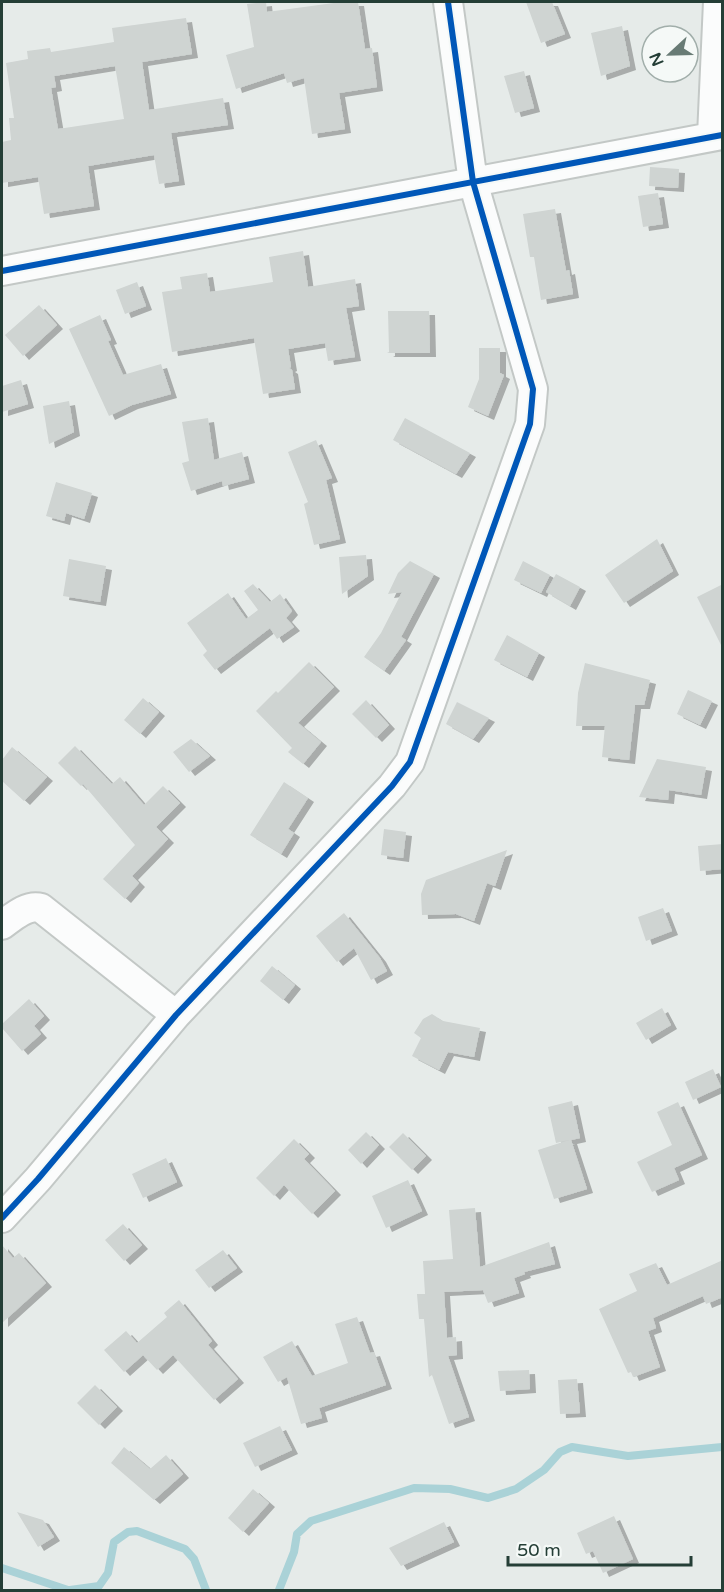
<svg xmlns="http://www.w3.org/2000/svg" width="724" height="1592" font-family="'Varela Round',sans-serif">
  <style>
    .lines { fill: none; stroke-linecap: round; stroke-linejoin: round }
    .stream { stroke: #aad2d7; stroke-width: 8 }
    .building { fill: #cfd4d2; fill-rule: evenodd; filter: url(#shadow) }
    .minor-casing { stroke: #c3c8c6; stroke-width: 32 }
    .minor { stroke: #fbfcfc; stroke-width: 28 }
    .cycleway-casing { stroke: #f5f9f7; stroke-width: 10 }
    .cycleway { stroke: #0057b8; stroke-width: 6 }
  </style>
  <defs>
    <filter id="shadow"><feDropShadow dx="6" dy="4" stdDeviation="0" flood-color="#0004"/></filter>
  </defs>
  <rect width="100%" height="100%" fill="#e6ebe9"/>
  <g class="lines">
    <!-- stream -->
    <path class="stream" d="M2,1568L68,1590
      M70,1590L99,1586L108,1573L114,1542L128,1532L137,1531L185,1549L194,1559L206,1590
      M279,1590L294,1552L297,1534L311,1521L414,1488L450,1489L488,1498L516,1489L544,1470L560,1452L572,1447L628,1456L722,1447"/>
  </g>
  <!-- building -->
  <path class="building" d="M266,2L267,12L341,2H358L365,49L372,48L377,87L339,93L345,129L312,134L304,78L287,83L284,73L236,89L226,55L254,47L247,4Z
    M526,2H552L565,34L541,43Z
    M186,18L192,54L142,62L149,110L223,98L228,125L171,133L179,181L159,184L154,155L88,166L94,206L44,214L38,177L2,183V142L11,140L9,118H14L6,63L28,59L27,51L50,48L51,52L114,42L112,28ZM115,66L124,119L58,129L51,88L56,87L54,76Z
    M622,26L630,66L601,76L591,33Z
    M524,71L534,108L515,113L504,76Z
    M650,167L679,169L678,188L649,186Z
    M658,193L663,224L643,227L638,196Z
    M555,209L566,271L569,270L573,294L541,300L534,257H530L523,214Z
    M303,251L308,287L355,279L359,306L346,308L355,357L328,361L325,343L288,349L291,367L289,368L292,370L295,389L263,394L254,338L172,352L162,292L182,289L180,277L207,273L210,292L273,282L269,257Z
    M137,282L146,306L125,314L116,290Z
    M39,305L57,325L23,356L5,335Z
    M388,311H429L430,353H387L389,352Z
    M100,315L111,340L108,341L123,375L161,364L171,394L132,405L109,416L69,329Z
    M479,348H500V373L504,375L488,416L468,407L479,379Z
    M21,380L28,404L2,412V386Z
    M69,401L74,432L49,444L43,406Z
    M208,418L214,460L242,452L249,479L223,486L222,481L191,491L182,463L189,461L182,422Z
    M405,418L470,453L456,474L393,440Z
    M316,440L332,478L326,480L340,539L314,545L304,504L308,502L288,452Z
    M56,482L92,493L84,519L66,513L64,521L46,516Z
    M657,539L673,571L624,603L605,575Z
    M366,555L368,576L342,594L339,557Z
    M69,559L106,566L100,602L63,596Z
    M410,561L434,574L401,637L406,640L384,671L364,657L381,633L402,592L388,594L398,573Z
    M523,561L550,575L541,593L514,580Z
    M556,574L580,587L570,606L546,592Z
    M253,584L270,602L280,594L292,611L286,618L294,627L277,639L270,628L215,670L203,655L207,651L187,623L228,593L246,619L258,610L244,591Z
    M723,584V649L697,597Z
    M507,635L539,653L527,677L494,660Z
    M309,662L334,687L298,723L321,742L303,764L288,752L292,748L256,711L276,691L278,693Z
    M585,663L650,680L644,705H635L629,760L602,757L605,726H576L578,693Z
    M688,690L712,701L700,725L677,714Z
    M143,698L159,712L140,734L124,720Z
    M366,700L389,725L376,738L352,714Z
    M457,702L489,718L473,739L446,724Z
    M191,739L210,756L189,772L173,752Z
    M75,746L112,784L120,777L144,805L163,786L180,803L156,827L168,839L132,876L139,883L125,899L103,879L135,845L83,784L81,786L58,763Z
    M12,747L47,777L24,801L2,781V760Z
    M657,759L706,767L701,795L669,790L668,800L639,797Z
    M284,782L308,798L288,829L294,833L281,854L250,835Z
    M384,829L406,832L403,858L381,855Z
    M723,844V869L700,871L698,846Z
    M507,850L495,886L487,883L474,921L456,914L422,915L421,894L426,880Z
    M663,908L672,931L646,941L638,917Z
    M344,913L380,958L387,971L371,980L354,948L337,962L316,936Z
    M272,966L295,985L283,1000L260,981Z
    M29,999L44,1016L34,1026L41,1034L22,1051L2,1028V1024Z
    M662,1008L671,1025L646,1040L636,1023Z
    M432,1014L443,1021L480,1028L474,1057L448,1052L439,1070L412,1056L421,1038L414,1033L423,1019Z
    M713,1069L721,1087L693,1100L685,1082Z
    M572,1101L580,1138L571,1140L587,1189L554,1199L538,1150L569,1140L556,1143L548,1107Z
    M678,1102L702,1155L674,1168L679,1180L652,1192L637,1162L672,1145L657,1112Z
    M366,1132L379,1145L361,1164L348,1150Z
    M403,1133L426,1156L412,1170L389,1147Z
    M294,1139L309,1154L304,1159L335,1191L312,1214L284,1185L274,1196L256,1178Z
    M166,1158L177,1182L143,1198L132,1174Z
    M408,1180L422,1211L386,1228L372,1196Z
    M475,1208L480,1267L549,1242L555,1264L524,1272L525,1274L514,1278L519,1293L488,1303L483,1290L444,1292L447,1338L456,1337L457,1355L448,1356L469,1417L449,1424L432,1375L429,1377L424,1319H419L417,1294H425L423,1261L453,1259L449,1210Z
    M123,1224L142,1245L124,1261L105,1240Z
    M2,1245L13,1258L19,1253L46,1283L2,1323Z
    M223,1250L237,1268L209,1288L195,1270Z
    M723,1260V1297L706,1304L703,1296L653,1318L656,1328L648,1331L660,1367L633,1377L631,1372L628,1373L599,1309L637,1291L629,1274L656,1263L667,1285Z
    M179,1300L212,1341L208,1345L238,1379L214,1400L173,1355L157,1370L143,1355L124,1372L104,1350L126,1331L137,1343L167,1317L164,1313Z
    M357,1317L370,1353L374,1352L386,1385L319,1408L322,1418L301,1424L287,1377L278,1382L263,1357L292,1341L312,1376L348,1363L335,1324Z
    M529,1370L530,1389L500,1391L498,1371Z
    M577,1379L580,1413L560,1414L558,1380Z
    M95,1385L117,1407L99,1425L77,1403Z
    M280,1426L292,1450L255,1467L243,1443Z
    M124,1447L150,1469L166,1455L183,1474L154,1500L111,1463Z
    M253,1489L269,1503L243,1532L228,1518Z
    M17,1512L43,1520L54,1537L38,1547Z
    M614,1516L633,1559L603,1573L593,1551L586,1554L577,1533Z
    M444,1522L454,1542L401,1566L389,1548Z"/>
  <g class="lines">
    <!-- minor casing -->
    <g class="minor-casing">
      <path id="minor" d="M712,136L718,2
        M2,271L722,135
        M2,925C13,917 27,904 41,908L176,1015
        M2,1218L38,1179L176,1015L392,786L410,762L530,424L533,389L473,182L448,2"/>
    </g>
    <!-- minor -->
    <use href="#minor" class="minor"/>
    <!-- cycleway casing -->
    <g class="cycleway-casing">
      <path id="cycleway" d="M2,271L722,135
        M2,1218L38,1179L176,1015L392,786L410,762L530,424L533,389L473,182L448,2"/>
    </g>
    <!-- cycleway -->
    <use href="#cycleway" class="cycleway"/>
  </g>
  <!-- border -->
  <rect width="724" height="1592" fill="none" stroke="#243e36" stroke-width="6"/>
  <!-- north arrow -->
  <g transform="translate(670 54) rotate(248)"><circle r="28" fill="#f5f9f7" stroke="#a1aeaa" stroke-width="1.5"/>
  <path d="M0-4.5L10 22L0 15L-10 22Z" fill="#687b75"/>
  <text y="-9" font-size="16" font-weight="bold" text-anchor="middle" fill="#243e36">N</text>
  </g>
  <!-- scale -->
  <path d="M508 1556v9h183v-9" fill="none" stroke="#243e36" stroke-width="3"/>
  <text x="517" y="1556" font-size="18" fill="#243e36" stroke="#f5f9f7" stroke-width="4.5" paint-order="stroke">50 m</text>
</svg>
